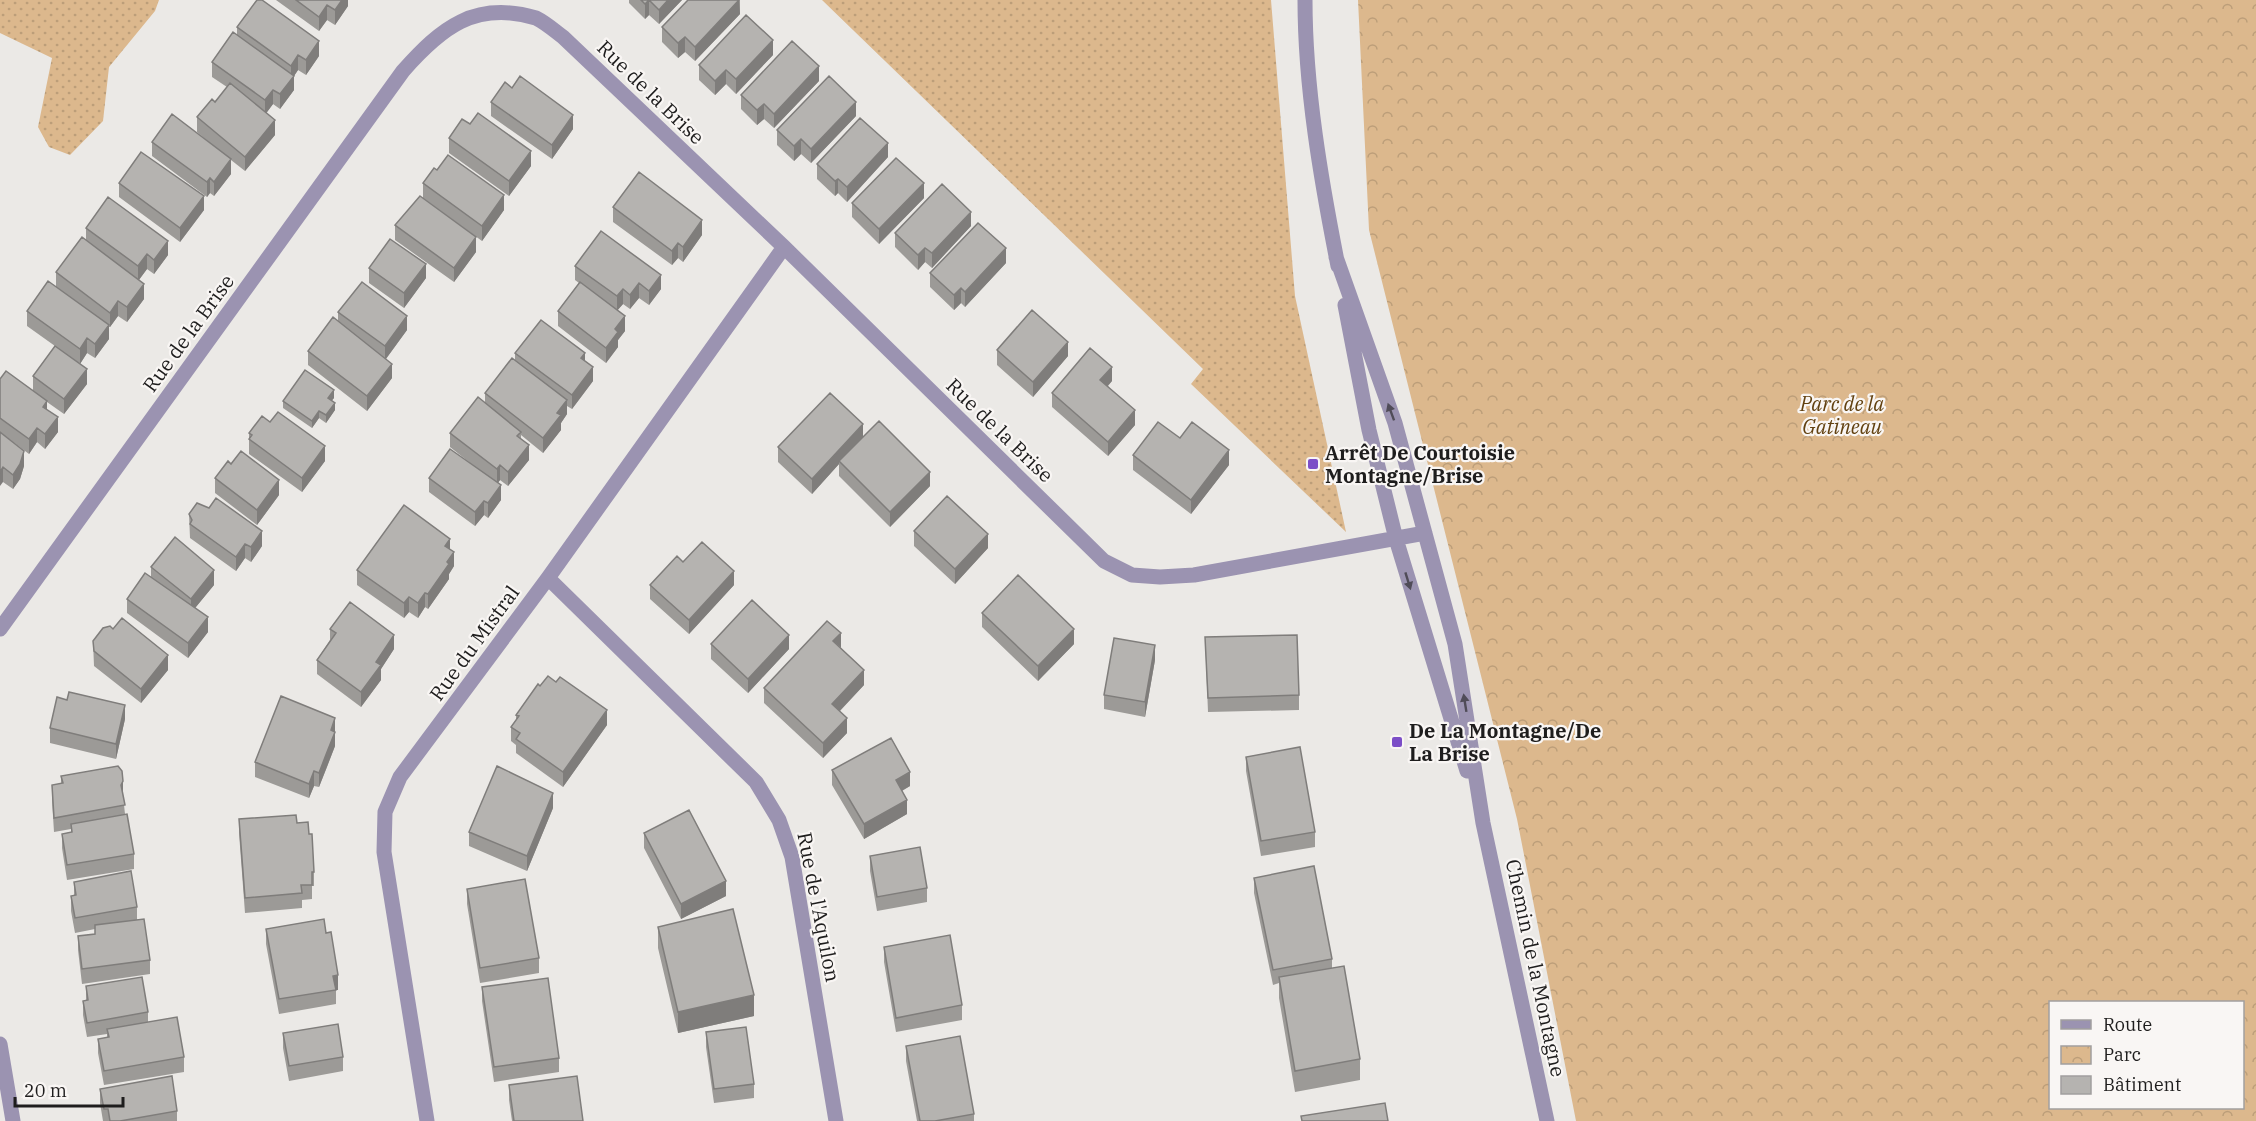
<svg xmlns="http://www.w3.org/2000/svg" width="2256" height="1121" font-family="'IBM Plex Serif',serif">
  <style>
    .grass { fill: url(#grass-dots) }
    .park { fill: url(#park-crowns); fill-rule: evenodd }
    .lines { fill: none; stroke-linecap: round; stroke-linejoin: round }
    .minor { stroke: #9b93b1; stroke-width: 15 }
    .wall { fill: #9c9a97 }
    .shaded-wall { fill: #7f7d7b }
    .building { fill: #b5b3b0; stroke: #7f7d7b; stroke-width: 1.5 }
    .oneway { fill: #504c58 }
    .poi-dot { fill: #7c4ec7; stroke: #f9f6f4; stroke-width: 2 }
    .labels { text-anchor: middle; dominant-baseline: central; stroke-width: 4.5; stroke-linejoin: round; paint-order: stroke }
    .street-label { font-size: 20px; fill: #1e1d1d; stroke: #f9f6f4 }
    .park-label { font-size: 20px; font-style: italic; fill: #624110; stroke: #f9f6f4 }
    .poi-label { font-size: 20px; font-weight: bold; fill: #1e1d1d; stroke: #f9f6f4; text-anchor: start }
  </style>
  <defs>
    <pattern id="grass-dots" width="8" height="8" patternUnits="userSpaceOnUse" patternTransform="scale(1.5)"><rect width="8" height="8" fill="#dcb88d"/><path d="M2 2h.1M6 6h.1" fill="none" stroke="#bc9e79" stroke-width="1.8" stroke-linecap="round"/></pattern>
    <pattern id="park-crowns" width="20" height="18" patternUnits="userSpaceOnUse" patternTransform="scale(1.5)"><rect width="20" height="18" fill="#dcb88d"/><path d="M2 6a3 3 0 1 1 6 0M12 15a3 3 0 1 1 6 0" fill="none" stroke="#bc9e79"/></pattern>
  </defs>
  <rect width="100%" height="100%" fill="#ebe9e6"/>
  <!-- grass -->
  <path class="grass" d="M0,0H159L155,11L109,67L103,121L70,155L49,147L38,127L52,58L0,33Z
    M822,0H1271L1295,296L1346,532L1191,384L1203,369Z"/>
  <!-- park -->
  <path class="park" d="M1358,0H2256V1121H1576L1517,819L1369,230ZM2050,1002H2242V1108H2050Z"/>
  <g class="lines">
    <!-- minor -->
    <path class="minor" d="M1305,0C1305,88 1321,180 1338,266
      M1336,257L1395,423L1455,644L1483,823L1547,1121
      M1345,305L1369,430L1396,539L1467,771
      M548,578L756,782L779,820L792,857L836,1121
      M0,629L403,71C441,28 475,0 536,18C546,23 555,31 563,37L784,247L1104,561L1132,575L1160,577L1194,575L1425,533
      M0,1044L13,1121
      M427,1121L384,852L385,812L400,777L548,578L784,247"/>
  </g>
  <!-- wall -->
  <path class="wall" d="M276,0H348V6L335,25L327,20L319,31Z
    M629,0H682L659,24L649,15L645,19L629,3Z
    M740,0V14L695,61L685,52L678,58L662,42V27Z
    M237,27L319,56L306,75L298,70L294,76V90L280,109L273,104L266,113L275,135L245,171L231,160V174L214,196L210,193L207,197L152,156V142L215,147L197,132V117L215,102L227,87L212,77V62L237,35Z
    M773,55L736,94L726,84L715,95L699,80V65Z
    M819,81L774,128L764,119L757,125L741,109V95Z
    M491,102L573,129L552,159L491,116Z
    M856,116L811,163L801,154L794,161L777,145V130Z
    M449,138L531,166L509,196L449,153Z
    M888,157L847,202L838,193L835,196L817,179V164Z
    M437,170L504,210L482,241L423,198V183Z
    M119,183L204,210L180,242L119,197Z
    M924,198L879,244L852,217V203Z
    M613,207L702,235L683,262L678,258L672,265L613,222Z
    M395,225L476,252L454,282L395,240Z
    M971,226L932,268L925,262L918,270L895,247V233Z
    M86,228L168,255L154,274L147,269L139,280L144,299L127,322L118,316L110,327H109V339L95,358L87,353L80,364L87,384L64,414L47,402V410L58,432L45,449L37,442L29,454L0,432V379L33,390V376L55,346L27,326V311L56,286V272L86,240Z
    M1006,263L965,307L961,303L954,310L930,287V273Z
    M575,266L661,289L649,305L639,298L630,309L623,304L617,310L625,331L618,340V347L606,363L558,326V311L579,283L575,280Z
    M369,268L426,278L404,308L369,283Z
    M338,312L407,330L386,359L392,378L367,411L308,365V351L338,321Z
    M997,350L1068,356L1033,397L997,365Z
    M515,353L585,361L593,381L572,409L567,406V414L561,423V430L543,453L521,435V438L529,460L508,486L500,480L498,483L501,500L488,518L484,515L475,526L429,492V478L474,466L450,447V433L485,403V393L515,360Z
    M1112,381L1108,386L1135,425L1108,456L1052,407V393Z
    M334,398L332,400L335,410L326,423L319,418L312,428L283,408V401Z
    M0,432L24,466L20,479L13,489L3,482Z
    M249,433L325,461L302,492L249,454Z
    M863,437L930,486L890,527L839,476V464L812,494L778,462V447Z
    M1180,438L1229,465L1191,514L1133,470V455Z
    M215,478L279,495L257,525L215,493Z
    M189,514L262,546L251,562L245,558L236,571L190,538Z
    M914,531L988,548L955,584L914,546Z
    M450,549L454,566L449,574V579L428,609L425,607L418,618L409,612L404,618L357,585V570Z
    M151,567L214,585L195,608L208,632L188,658L127,613V599L151,576Z
    M650,585H734L689,634L650,599Z
    M982,613L1074,644L1038,681L982,627Z
    M330,629L394,649L381,669V680L361,707L317,674V660L330,640Z
    M1205,637L1299,695V710L1208,712Z
    M93,641L168,670L141,703L94,666Z
    M711,644L789,649L748,693L711,659Z
    M841,648L864,685L840,711L847,733L823,758L764,703V688Z
    M1155,660L1145,717L1104,709V695Z
    M540,686L607,725L563,787L516,753V745L511,741V727L516,720V715Z
    M125,719L116,759L50,743V728Z
    M335,732V746L327,767L319,787L314,786L309,798L255,777V762Z
    M1246,757L1315,832V847L1261,856L1246,771Z
    M832,770L910,786L902,791L907,814L864,839L832,785Z
    M61,776L123,796L125,814L134,854V869L67,880L62,848V834L71,832V829L54,832L52,800V785L61,784Z
    M553,808L527,871L469,846V832Z
    M239,819L297,823L314,872V886H312V899L302,900V908L245,913L239,833Z
    M644,833L726,896L681,919L644,848Z
    M870,856L927,888V902L877,911L870,871Z
    M1254,878L1332,959V968L1360,1059V1080L1295,1092L1279,998V983L1273,985L1254,893Z
    M74,882L137,907V920L150,960V974L82,984L78,950V936L95,934V929L75,933L71,911V896H74Z
    M467,889L539,958V973L480,983L467,904Z
    M658,927L754,1016L678,1033L658,948Z
    M266,929L326,933L338,990H336V1004L279,1014L266,944Z
    M884,947L962,1005V1020L896,1032L884,962Z
    M86,986L148,1012V1022L184,1057V1072L104,1085L98,1053V1039L107,1038V1034L87,1037L83,1015V1001L86,1000Z
    M482,987L559,1058V1072L494,1082L482,1001Z
    M706,1032L754,1084V1098L714,1103L706,1047Z
    M283,1033L343,1057V1071L289,1081L283,1048Z
    M906,1046L974,1114V1121H917L906,1061Z
    M509,1085L583,1121H512L509,1100Z
    M100,1089L177,1111V1121H103L100,1103Z"/>
  <!-- shaded-wall -->
  <path class="shaded-wall" d="M342,0H348V6L335,25V10Z
    M649,0V15L645,19V4Z
    M668,0H682L659,24V10Z
    M739,0L740,14L695,61V47Z
    M327,5V20L319,31V17Z
    M685,37V52L678,58V43Z
    M773,40V55L736,94V79Z
    M319,41V56L306,75V60Z
    M298,55V70L294,76V90L280,109V94L291,80V66Z
    M819,66V81L774,128V114Z
    M726,70V84L715,95V81Z
    M273,90V104L265,115V100Z
    M856,102V116L811,163V149Z
    M764,104V119L757,125V110Z
    M573,115V129L552,159V145Z
    M275,120V135L245,171V157Z
    M801,139V154L794,161V146Z
    M888,143V157L847,202V187Z
    M531,151V166L509,196V181Z
    M231,159V174L214,196V182Z
    M210,178V193L207,197V182Z
    M838,179V193L835,196V181Z
    M924,183V198L879,244V229Z
    M504,195V210L482,241V226Z
    M204,196V210L180,242V228Z
    M971,212V226L932,268V253Z
    M702,220V235L683,262V247Z
    M476,237V252L454,282V268Z
    M168,241V255L154,274V260Z
    M678,243V258L672,265V251Z
    M925,248V262L918,270V255Z
    M1006,248V263L965,307V292Z
    M147,254V269L138,281V266Z
    M426,264V278L404,308V293Z
    M661,275V289L649,305V291Z
    M639,283V298L630,309V295Z
    M144,284V299L127,322V307Z
    M961,288V303L954,310V295Z
    M623,289V304L617,311V296Z
    M118,301V316L110,327V313Z
    M407,316V330L385,360V346Z
    M625,316V331L618,340V347L606,363V348L615,329Z
    M109,325V339L95,358V344Z
    M87,338V353L80,364V349Z
    M1068,342V356L1033,397V382Z
    M585,353V367L581,358Z
    M392,364V378L367,411V396Z
    M593,367V381L572,409V395Z
    M1112,367V381L1100,394V380Z
    M87,369V384L64,414V399Z
    M334,390V398L328,405V398Z
    M567,400V414L561,423V430L543,453V438L557,413Z
    M47,401V415L43,407Z
    M335,403V410L326,423V415Z
    M1135,410V425L1108,456V442Z
    M319,411V418L312,428V421Z
    M58,417V432L45,449V434Z
    M863,424V439L839,461V464L812,494V479Z
    M37,428V442L29,454V439Z
    M529,445V460L508,486V472Z
    M325,446V461L302,492V478Z
    M1229,450V465L1191,514V500Z
    M24,451V466L20,479L13,489V475Z
    M500,465V480L497,484V469Z
    M3,467V482L0,486V472Z
    M930,472V486L890,527V512Z
    M279,480V495L257,525V510Z
    M501,485V500L488,518V503Z
    M484,501V515L475,526V512Z
    M262,531V546L251,562V547Z
    M988,534V548L955,584V569Z
    M450,539V553L445,546Z
    M245,544V558L236,571V557Z
    M454,552V566L449,574V579L428,609V594Z
    M214,570V585L191,613V599Z
    M734,571V585L689,634V620Z
    M425,593V607L418,618V603Z
    M409,597V612L404,618V603Z
    M208,617V632L188,658V643Z
    M1074,629V644L1038,681V666Z
    M841,633V648L833,641Z
    M394,635V649L381,669V680L361,707V692L376,662Z
    M789,635V649L748,693V679Z
    M1155,645V660L1145,717V702Z
    M168,655V670L141,703V689Z
    M864,670V685L832,719V704Z
    M125,705V719L116,759V744Z
    M607,710V725L563,787V772Z
    M335,718V746L319,787V773L331,730Z
    M847,718V733L823,758V743Z
    M314,771V786L309,798V784Z
    M910,772V786L896,794V780Z
    M123,781V796L121,785Z
    M553,793V808L527,871V856Z
    M907,800V814L864,839V824Z
    M726,881V896L681,919V904Z
    M338,975V990H336L333,976Z
    M754,995V1016L678,1033V1012Z"/>
  <!-- building -->
  <path class="building" d="M257,0H262L319,41L306,60L298,55L291,66L237,27Z
    M296,0H342L335,10L327,5L319,17Z
    M641,0H668L659,10L649,0L645,4Z
    M688,0H739L695,47L685,37L678,43L662,27Z
    M746,15L773,40L736,79L726,70L715,81L699,65Z
    M233,32L294,76L280,94L273,90L265,100L212,62Z
    M792,41L819,66L774,114L764,104L757,110L741,95Z
    M520,76L573,115L552,145L491,102L505,82L512,88Z
    M829,76L856,102L811,149L801,139L794,146L777,130Z
    M230,83L275,120L245,157L197,117L212,99L215,102Z
    M478,113L531,151L509,181L449,138L462,119L470,124Z
    M172,114L231,159L214,182L210,178L207,182L152,142Z
    M860,118L888,143L847,187L838,179L835,181L817,164Z
    M141,152L204,196L180,228L119,183Z
    M448,155L504,195L482,226L423,183L434,168L437,170Z
    M896,158L924,183L879,229L852,203Z
    M639,172L702,220L683,247L678,243L672,251L613,207Z
    M942,184L971,212L932,253L925,248L918,255L895,233Z
    M420,196L476,237L454,268L395,225Z
    M108,197L168,241L154,260L147,254L138,266L86,228Z
    M978,223L1006,248L965,292L961,288L954,295L930,273Z
    M601,231L661,275L649,291L639,283L630,295L623,289L617,296L575,266Z
    M82,237L144,284L127,307L118,301L110,313L56,272Z
    M390,239L426,264L404,293L369,268Z
    M48,281L109,325L95,344L87,338L80,349L27,311Z
    M362,282L407,316L385,346L338,312Z
    M580,282L625,316L615,329L618,332L606,348L558,311Z
    M1032,310L1068,342L1033,382L997,350Z
    M333,317L392,364L367,396L308,351Z
    M541,320L585,353L581,358L593,367L572,395L515,353Z
    M55,346L87,369L64,399L33,376Z
    M1090,348L1112,367L1100,380L1135,410L1108,442L1052,393Z
    M512,358L567,400L557,413L561,415L543,438L485,393Z
    M305,370L334,390L328,398L335,403L326,415L319,411L312,421L283,401Z
    M6,371L47,401L43,407L58,417L45,434L37,428L29,439L0,418V379Z
    M830,393L863,424L812,479L778,447Z
    M478,397L521,432L517,436L529,445L508,472L500,465L497,469L450,433Z
    M278,412L325,446L302,478L249,439L252,435L249,433L262,416L270,422Z
    M879,421L930,472L890,512L839,461Z
    M1158,422L1180,438L1192,422L1229,450L1191,500L1133,455Z
    M0,432L24,451L20,464L13,475L3,467L0,472Z
    M450,449L501,485L488,503L484,501L475,512L429,478Z
    M241,451L279,480L257,510L215,478L228,461L231,464Z
    M947,496L988,534L955,569L914,531Z
    M216,498L262,531L251,547L245,544L236,557L190,524L192,520L189,514L197,503L209,508Z
    M404,505L450,539L445,546L454,552L447,562L449,564L428,594L425,593L418,603L409,597L404,603L357,570Z
    M175,537L214,570L191,599L151,567Z
    M702,542L734,571L689,620L650,585L677,556L683,562Z
    M145,573L208,617L188,643L127,599Z
    M1018,575L1074,629L1038,666L982,613Z
    M752,600L789,635L748,679L711,644Z
    M350,602L394,635L376,662L381,665L361,692L317,660L336,633L330,629Z
    M122,618L168,655L141,689L94,651L93,641L103,628L110,626L113,629Z
    M827,621L841,633L833,641L864,670L832,704L847,718L823,743L764,688Z
    M1297,635L1299,695L1208,698L1205,637Z
    M1114,638L1155,645L1145,702L1104,695Z
    M548,676L556,682L560,677L607,710L563,772L516,739L520,733L511,727L519,716L516,715L538,684L540,686Z
    M69,692L125,705L116,744L50,728L57,697L67,700Z
    M281,696L335,718L331,730L335,732L327,752L319,773L314,771L309,784L255,762Z
    M891,738L910,772L896,780L907,800L864,824L832,770Z
    M1300,747L1315,832L1261,841L1246,757Z
    M118,766L122,771L123,781L121,785L125,805L54,818L52,785L63,783L61,776Z
    M497,766L553,793L527,856L469,832Z
    M689,810L726,881L681,904L644,833Z
    M127,814L134,854L67,865L62,834L72,832L71,824Z
    M296,815L297,823L308,822L309,834H312L314,872H312V885H301L302,893L245,898L239,819Z
    M920,847L927,888L877,897L870,856Z
    M1314,866L1332,959L1273,970L1254,878Z
    M131,871L137,907L75,918L71,896L76,895L74,882Z
    M525,879L539,958L480,968L467,889Z
    M733,909L754,995L678,1012L658,927Z
    M144,919L150,960L82,969L78,936L95,934V925Z
    M324,919L326,933L331,932L338,975L333,976L336,990L279,999L266,929Z
    M950,935L962,1005L896,1018L884,947Z
    M1344,966L1360,1059L1295,1071L1279,977Z
    M142,977L148,1012L87,1023L83,1001L88,1000L86,986Z
    M548,978L559,1058L494,1067L482,987Z
    M177,1017L184,1057L104,1071L98,1039L109,1037L107,1029Z
    M338,1024L343,1057L289,1066L283,1033Z
    M746,1027L754,1084L714,1089L706,1032Z
    M960,1036L974,1114L935,1121H920L906,1046Z
    M172,1076L177,1111L120,1121H110L108,1109H104L100,1089Z
    M577,1076L583,1121H514L509,1085Z
    M1385,1103L1388,1121H1302L1301,1116Z"/>
  <!-- one-way arrows -->
  <defs><path id="oneway-solid" d="M-6-.8H1V-3.2L6.5 0L1 3.2V.8H-6Z" transform="scale(1.5)"/></defs>
  <g class="oneway">
    <use href="#oneway-solid" transform="translate(1391 412) rotate(-110)"/>
    <use href="#oneway-solid" transform="translate(1408 581) rotate(73)"/>
    <use href="#oneway-solid" transform="translate(1465 703) rotate(-99)"/>
  </g>
  <!-- markers -->
  <g class="poi-dot">
    <rect x="1307" y="458" width="12" height="12" rx="3"/>
    <rect x="1391" y="736" width="12" height="12" rx="3"/>
  </g>
  <g class="labels">
    <!-- street labels -->
    <g class="street-label">
      <text transform="translate(651 92) rotate(44)">Rue de la Brise</text>
      <text transform="translate(188 333) rotate(-54)">Rue de la Brise</text>
      <text transform="translate(1000 430) rotate(44)">Rue de la Brise</text>
      <text transform="translate(474 643) rotate(-54)">Rue du Mistral</text>
      <text transform="translate(819 907) rotate(79)">Rue de l'Aquilon</text>
      <text transform="translate(1536 968) rotate(78)">Chemin de la Montagne</text>
    </g>
    <!-- park labels -->
    <g class="park-label">
      <text x="1842" y="403">Parc de la<tspan x="1842" dy="23">Gatineau</tspan></text>
    </g>
    <!-- poi labels -->
    <g class="poi-label">
      <text x="1325" y="452">Arrêt De Courtoisie<tspan x="1325" dy="23">Montagne/Brise</tspan></text>
      <text x="1409" y="730">De La Montagne/De<tspan x="1409" dy="23">La Brise</tspan></text>
    </g>
  </g>
  <!-- legend -->
  <rect x="2049" y="1001" width="195" height="108" fill="#f9f6f4" stroke="#a19f9e" stroke-width="1.5"/>
  <rect x="2061" y="1020" width="30" height="9" fill="#9b93b1" stroke="#a19f9e" stroke-width="1.5"/>
  <text x="2103" y="1031" font-size="18" fill="#1e1d1d">Route</text>
  <rect x="2061" y="1046" width="30" height="18" fill="url(#park-crowns)" stroke="#a19f9e" stroke-width="1.5"/>
  <text x="2103" y="1061" font-size="18" fill="#1e1d1d">Parc</text>
  <rect x="2061" y="1076" width="30" height="18" fill="#b5b3b0" stroke="#a19f9e" stroke-width="1.5"/>
  <text x="2103" y="1091" font-size="18" fill="#1e1d1d">Bâtiment</text>
  <!-- scale -->
  <path d="M15 1097v9h108v-9" fill="none" stroke="#1e1d1d" stroke-width="3"/>
  <text x="24" y="1097" font-size="18" fill="#1e1d1d" stroke="#f9f6f4" stroke-width="4.5" paint-order="stroke">20 m</text>
</svg>
